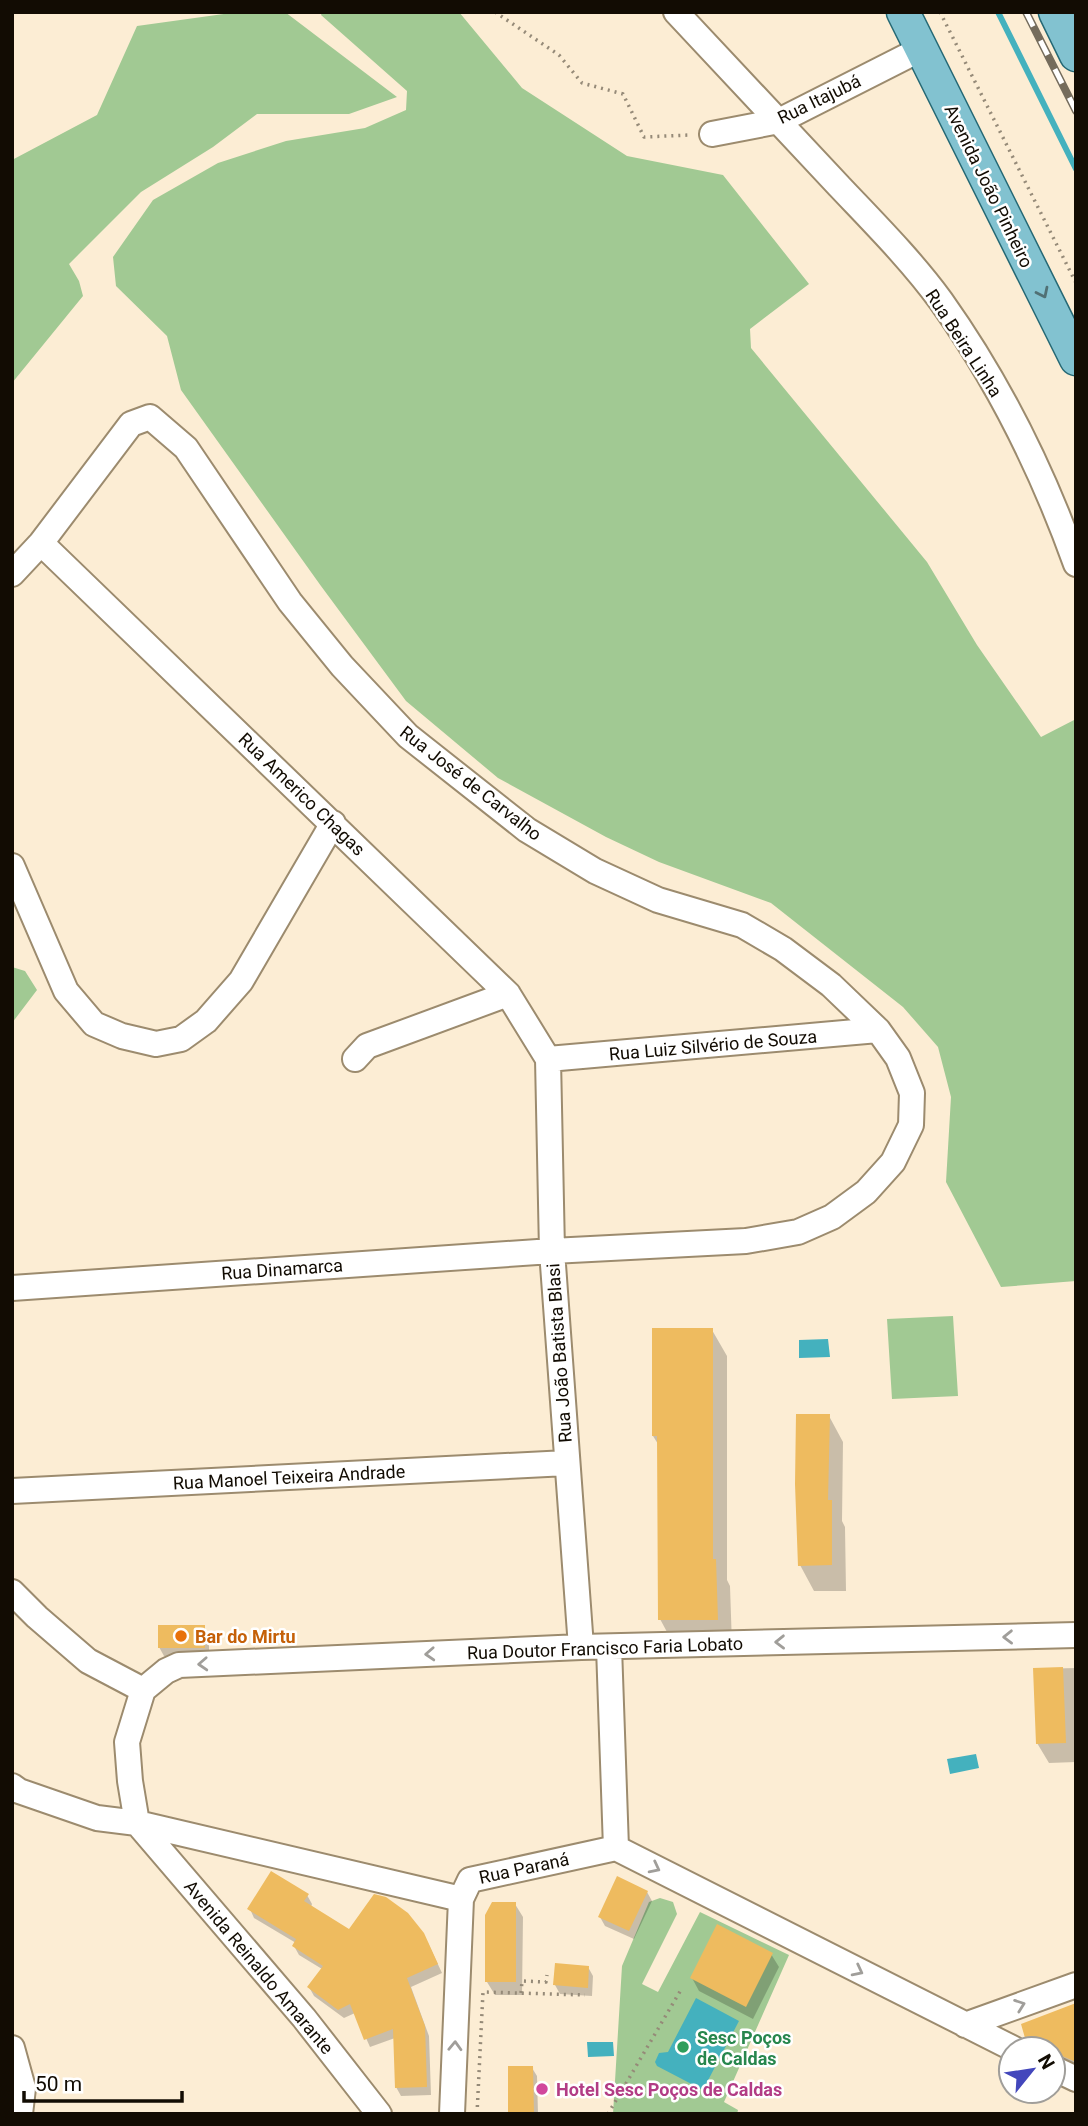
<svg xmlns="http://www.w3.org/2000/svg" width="1088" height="2126" font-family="Roboto,sans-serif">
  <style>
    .green { fill: #a1c993 }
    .water { fill: #44b1be }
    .shadow { fill: #0003 }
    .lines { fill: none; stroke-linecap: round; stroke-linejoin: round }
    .stream { stroke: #44b1be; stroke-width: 6 }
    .building { fill: #eebb5f }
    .minor-casing { stroke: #9c8b6e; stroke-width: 28 }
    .major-casing { stroke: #256874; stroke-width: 35 }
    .path { stroke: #958a78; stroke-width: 3.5; stroke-dasharray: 2 5; stroke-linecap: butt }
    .minor { stroke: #fff; stroke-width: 24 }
    .major { stroke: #82c2d0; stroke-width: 32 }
    .rail-casing { stroke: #756c5c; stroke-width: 8 }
    .rail { stroke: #fff; stroke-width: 5; stroke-dasharray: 16; stroke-linecap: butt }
    .oneway { stroke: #507074 }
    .oneway2 { stroke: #a09e9a }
    .food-dot { fill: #e8710a; stroke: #fff; stroke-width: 2.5 }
    .leisure-dot { fill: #2e9e5b; stroke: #fff; stroke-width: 2.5 }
    .hotel-dot { fill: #d1479c; stroke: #fff; stroke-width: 2.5 }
    .labels { text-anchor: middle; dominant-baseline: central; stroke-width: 5; stroke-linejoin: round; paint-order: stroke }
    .street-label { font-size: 18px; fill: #120c03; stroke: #fff }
    .food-label { font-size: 18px; font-weight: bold; fill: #c56008; stroke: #fff; text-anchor: start }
    .leisure-label { font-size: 18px; font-weight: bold; fill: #27864d; stroke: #fff; text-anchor: start }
    .hotel-label { font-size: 18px; font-weight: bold; fill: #b23c85; stroke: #fff; text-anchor: start }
  </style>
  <rect width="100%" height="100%" fill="#fcedd4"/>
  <!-- green -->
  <path class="green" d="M238,12H285L397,97L349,114H257L213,147L141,192L69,264L79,281L83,296L12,383V160L97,115L137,26Z
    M322,12H459L522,88L627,156L723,175L809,284L750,329L751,348L927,562L977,645L1041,737L1076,719V1281L1001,1287L946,1182L951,1097L938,1047L903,1007L771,903L659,862L606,837L498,778L406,701L321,586L181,390L167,336L116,286L113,257L153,200L218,163L286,141L365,128L406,110L407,91L321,15Z
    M12,967L25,971L37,990L12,1023Z
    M953,1316L958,1396L892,1399L887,1319Z
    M660,1898L673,1902L677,1914L642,1984L658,1992L700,1912L789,1955L724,2102L738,2110L737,2114H613L622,1966L649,1902Z"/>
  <!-- water -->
  <path class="water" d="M828,1339L830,1357L799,1358V1340Z
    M976,1754L979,1768L950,1774L947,1759Z
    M696,1998L739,2021L703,2090L657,2066L655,2062L659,2053L668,2052Z
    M587,2042H613L614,2056L588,2057Z"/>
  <!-- shadow -->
  <path class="shadow" d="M712,1330L727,1356V1580L730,1586L732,1645H674L660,1619L658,1444L653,1436Z
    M829,1416L843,1442L842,1521L845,1527L846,1591H814L800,1565Z
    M204,1627L209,1635V1656H164L159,1647Z
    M1076,1668V1762L1049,1763L1037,1743L1035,1669Z
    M647,1892L652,1901L634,1939L605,1926L600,1917Z
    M307,1895L312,1904L311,1907L349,1931L428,1943L442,1973L411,1987L429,2036L431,2095L401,2096L396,2087L395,2038L370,2047L355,2013L344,2018L314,1996L309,1987L322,1969L299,1955L294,1946L296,1943L254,1918L250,1909Z
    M515,1904L523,1917L522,1995H495L487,1982Z
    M771,1954L779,1967L753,2019L699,1991L692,1978Z
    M588,1967L593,1976L592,1996L560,1994L555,1985Z
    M1076,2005V2074L1053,2063V2049H1033L1026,2037Z
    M532,2068L537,2076L538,2114H510Z"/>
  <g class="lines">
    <!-- stream -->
    <path class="stream" d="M998,12L1076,169"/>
  </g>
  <!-- building -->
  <path class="building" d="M652,1328H713V1559H716L718,1620H658L657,1436H652Z
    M796,1414H830L828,1500H832V1565L798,1566L795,1484Z
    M158,1625H205V1648H158Z
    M1063,1667L1066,1743L1036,1744L1033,1668Z
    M271,1871L309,1894L304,1901L349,1929L374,1894L386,1897L408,1913L424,1933L438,1964L407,1978L425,2026L427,2087L395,2088L393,2029L364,2040L350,2004L338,2010L307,1987L323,1966L292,1946L296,1939L247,1909Z
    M617,1876L648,1891L629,1931L598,1917Z
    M492,1902H516V1982H485V1915Z
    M717,1924L773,1953L746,2007L690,1978Z
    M555,1963L589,1966L588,1988L553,1985Z
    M1076,2003V2062L1053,2052V2049H1048L1025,2038L1021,2024Z
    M508,2066H533L534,2114H508Z"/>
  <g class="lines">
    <!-- minor casing -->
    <g class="minor-casing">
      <path id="minor" d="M676,12C731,70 785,128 839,186C874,223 911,260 941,301C998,381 1043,472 1076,564
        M712,134L779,121L921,49
        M41,543L508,994L548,1059
        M12,574L41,543L131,424L150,417L186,448L290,602L342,666L408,736L527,830L595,871L658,900L742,925L783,949L831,985L878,1030L898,1058L912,1093L911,1125L893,1162L866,1192L832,1217L798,1232L746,1241L552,1251L12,1288
        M12,866L66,991L94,1024L122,1036L156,1044L181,1039L206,1021L241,981L333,823
        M355,1059L367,1046L508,994
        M548,1059L552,1251L581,1647
        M548,1059L878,1030
        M12,1491L567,1463
        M12,1592L37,1617L88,1661L143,1690
        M609,1647L616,1848
        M12,1786L19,1791L97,1818L137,1823L461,1899
        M965,2025L1076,1985
        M12,2048L23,2088L20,2114
        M1053,2068L1076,2079
        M379,2114L304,2018L137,1823L130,1781L127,1742L143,1690L166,1671L179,1665L581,1647L1076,1635
        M452,2114L461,1899L470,1880L616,1848L1014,2049"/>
    </g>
    <!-- major casing -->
    <g class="major-casing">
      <path id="major" d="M903,12L1076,359
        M1055,12L1076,55"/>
    </g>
    <!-- path -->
    <path class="path" d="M495,12L559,55L582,83L623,94L644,137L690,135
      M940,12L1076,283
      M521,1993L522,1981L546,1982L547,1975
      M477,2114L483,1992L585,1995
      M608,2114L682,1988"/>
    <!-- minor -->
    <use href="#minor" class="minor"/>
    <!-- major -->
    <use href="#major" class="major"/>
    <!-- rail casing -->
    <g class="rail-casing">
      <path id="rail" d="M1026,12L1076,111"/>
    </g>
    <!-- rail -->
    <use href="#rail" class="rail"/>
  </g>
  <!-- one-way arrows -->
  <defs><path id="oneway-chevron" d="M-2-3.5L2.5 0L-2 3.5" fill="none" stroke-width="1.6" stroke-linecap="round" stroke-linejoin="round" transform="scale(1.75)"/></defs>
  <use class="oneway" href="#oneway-chevron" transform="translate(1043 293) rotate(64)"/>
  <g class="oneway2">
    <use href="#oneway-chevron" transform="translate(1008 1637) rotate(179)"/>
    <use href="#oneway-chevron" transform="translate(780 1642) rotate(179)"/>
    <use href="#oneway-chevron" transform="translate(430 1654) rotate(177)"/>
    <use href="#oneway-chevron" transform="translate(203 1664) rotate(177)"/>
    <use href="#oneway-chevron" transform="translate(655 1868) rotate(27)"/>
    <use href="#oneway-chevron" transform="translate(858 1971) rotate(27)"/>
    <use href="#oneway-chevron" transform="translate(1020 2005) rotate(-20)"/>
    <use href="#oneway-chevron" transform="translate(455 2046) rotate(-88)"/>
  </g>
  <!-- markers -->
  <circle class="food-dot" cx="181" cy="1636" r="7"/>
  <circle class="leisure-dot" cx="683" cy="2047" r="7"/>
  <circle class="hotel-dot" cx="542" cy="2089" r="7"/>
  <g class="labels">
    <!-- street labels -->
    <g class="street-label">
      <text transform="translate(819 99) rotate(-26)">Rua Itajubá</text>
      <text transform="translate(989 186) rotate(64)">Avenida João Pinheiro</text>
      <text transform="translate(964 343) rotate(57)">Rua Beira Linha</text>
      <text transform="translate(471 783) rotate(38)">Rua José de Carvalho</text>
      <text transform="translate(302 794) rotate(44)">Rua Americo Chagas</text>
      <text transform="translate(713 1045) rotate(-5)">Rua Luiz Silvério de Souza</text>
      <text transform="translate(282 1269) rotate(-4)">Rua Dinamarca</text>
      <text transform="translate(559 1353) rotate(-94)">Rua João Batista Blasi</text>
      <text transform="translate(289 1477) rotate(-3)">Rua Manoel Teixeira Andrade</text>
      <text transform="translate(605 1648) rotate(-2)">Rua Doutor Francisco Faria Lobato</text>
      <text transform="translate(524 1868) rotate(-12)">Rua Paraná</text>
      <text transform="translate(259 1967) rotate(50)">Avenida Reinaldo Amarante</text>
    </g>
    <!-- food labels -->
    <g class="food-label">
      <text x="195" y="1636">Bar do Mirtu</text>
    </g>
    <!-- leisure labels -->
    <g class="leisure-label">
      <text x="697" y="2037">Sesc Poços<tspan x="697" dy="21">de Caldas</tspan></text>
    </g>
    <!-- hotel labels -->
    <g class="hotel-label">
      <text x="556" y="2089">Hotel Sesc Poços de Caldas</text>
    </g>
  </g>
  <!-- border -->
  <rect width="1088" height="2126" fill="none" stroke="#120c03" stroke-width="28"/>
  <!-- north arrow -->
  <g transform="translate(1032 2070) rotate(60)"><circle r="33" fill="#ffffff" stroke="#a09e9a" stroke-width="2"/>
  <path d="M0-5L12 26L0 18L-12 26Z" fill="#4347bc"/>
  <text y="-10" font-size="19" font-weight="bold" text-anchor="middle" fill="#120c03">N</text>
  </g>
  <!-- scale -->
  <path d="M24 2091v10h158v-10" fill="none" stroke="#120c03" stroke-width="3.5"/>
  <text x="35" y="2091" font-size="21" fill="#120c03" stroke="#ffffff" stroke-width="5" paint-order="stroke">50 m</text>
</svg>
